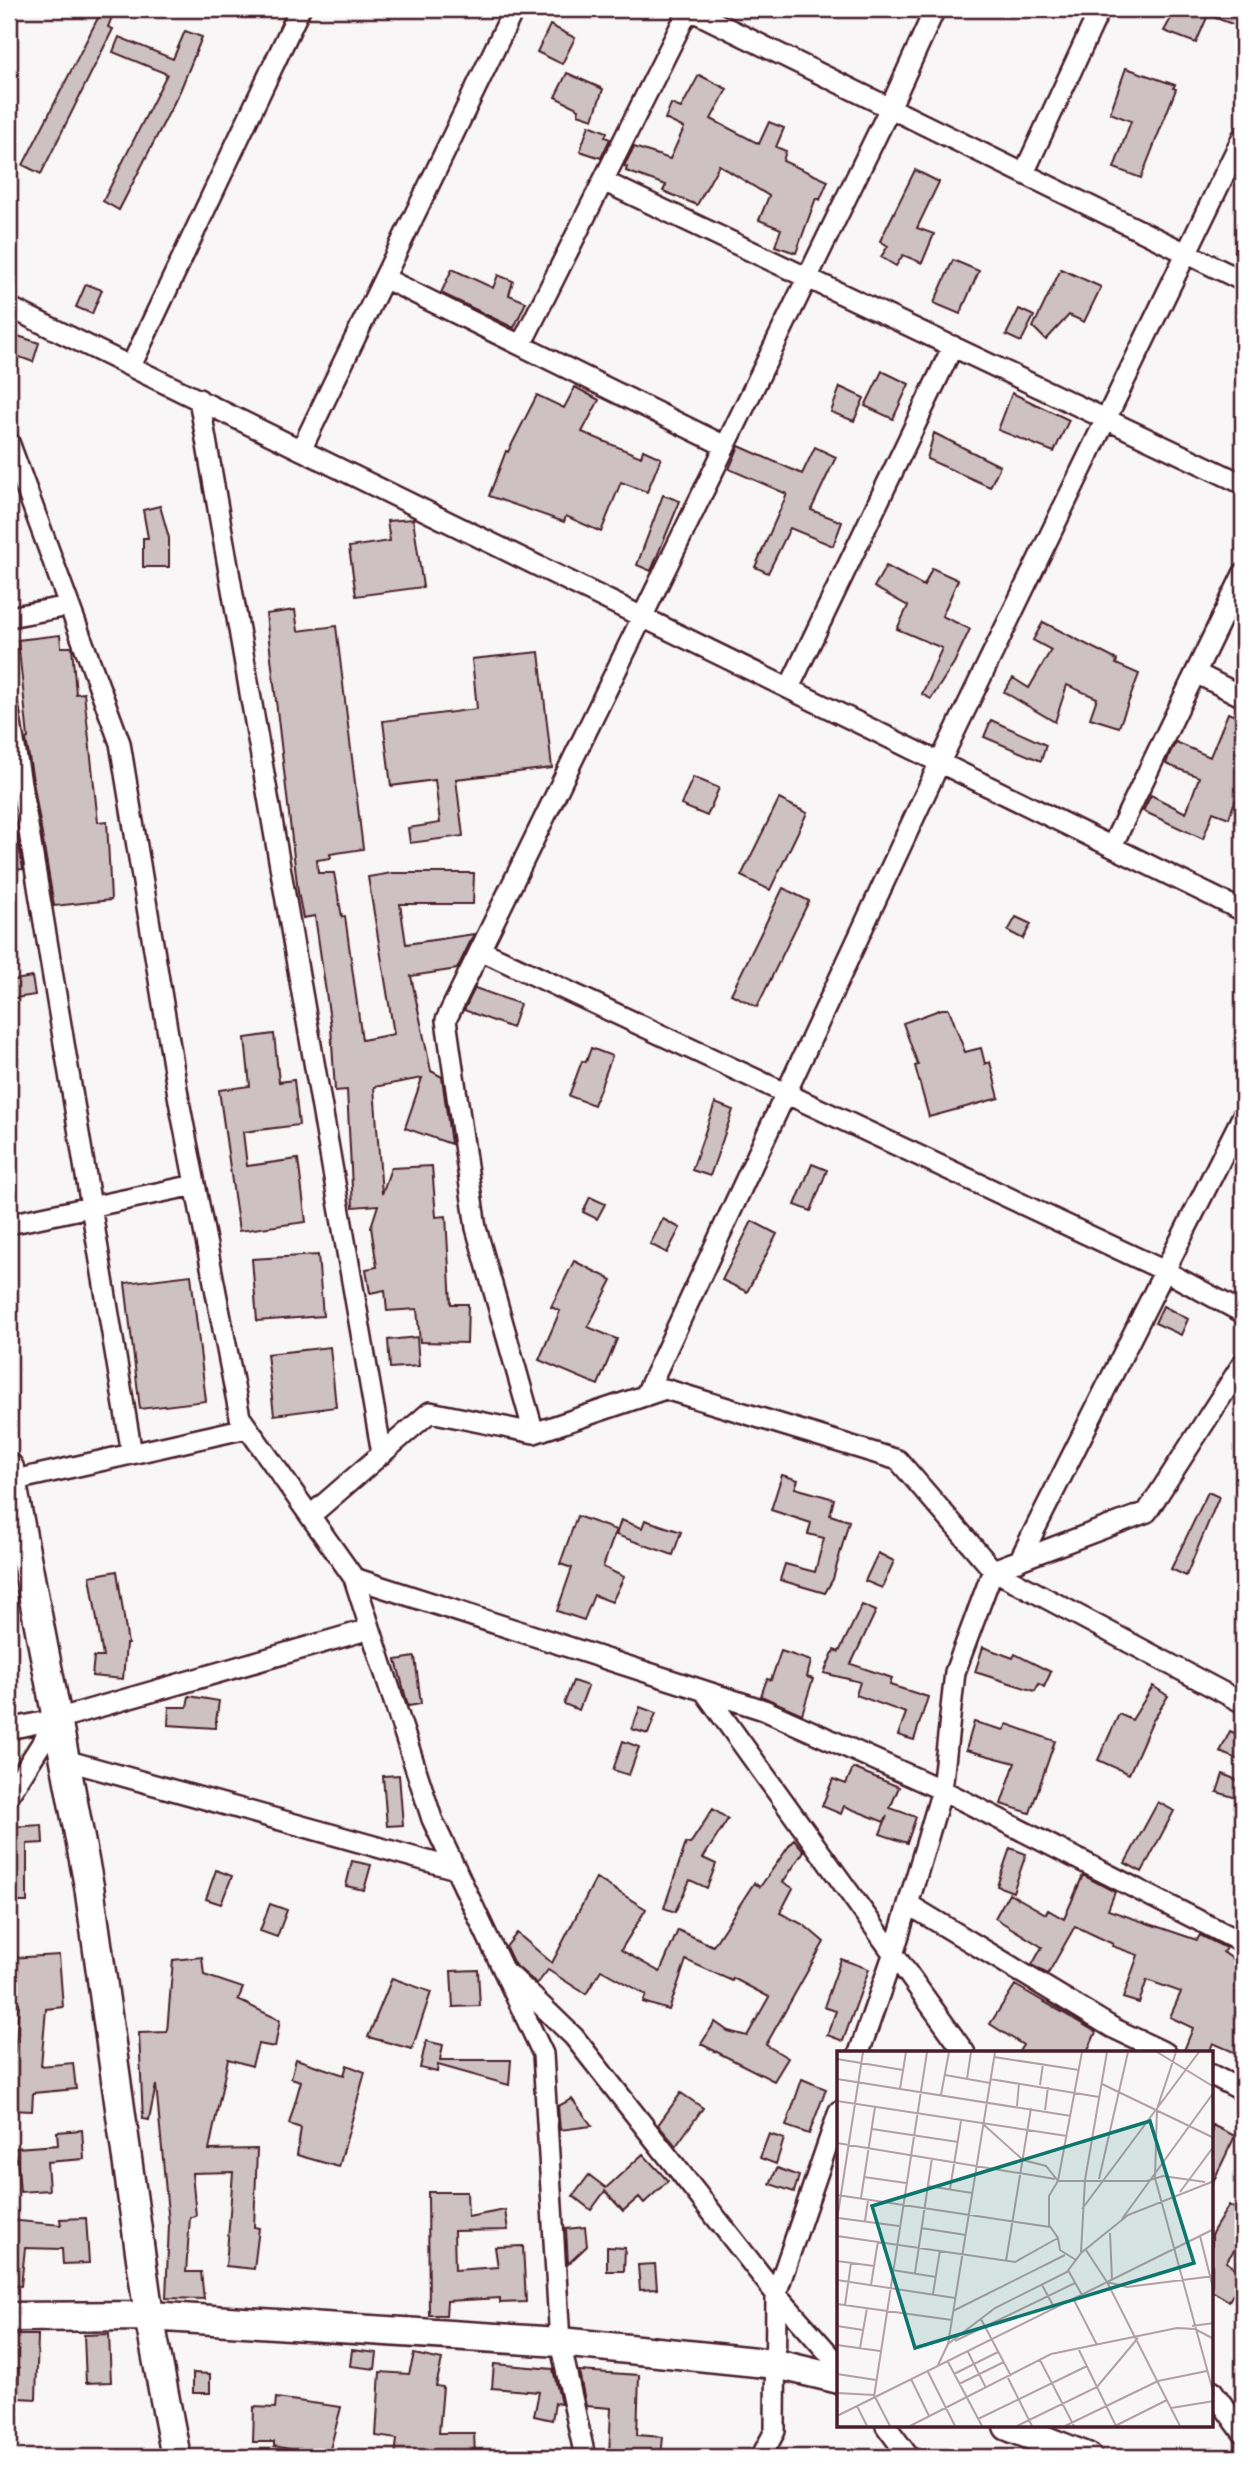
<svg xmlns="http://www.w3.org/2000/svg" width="1252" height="2466" font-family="Pangolin,sans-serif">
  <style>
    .building { fill: #cdc1c4; stroke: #4a1f2b; stroke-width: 2 }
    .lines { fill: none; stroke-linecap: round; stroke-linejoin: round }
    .street-casing { stroke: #4a1f2b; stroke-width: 24 }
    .secondary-casing { stroke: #4a1f2b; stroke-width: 33 }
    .street { stroke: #fff; stroke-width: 19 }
    .secondary { stroke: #fff; stroke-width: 28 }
    .inset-road { fill: none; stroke: #b2a0a5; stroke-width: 2 }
    .view { fill: #0f766e; fill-opacity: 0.15; stroke: #0f766e; stroke-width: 3.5 }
    .inset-edge { fill: none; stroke: #4a1f2b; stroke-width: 3.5 }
  </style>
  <rect width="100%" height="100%" fill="#f8f6f7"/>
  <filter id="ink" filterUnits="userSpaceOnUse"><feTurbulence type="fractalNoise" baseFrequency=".0143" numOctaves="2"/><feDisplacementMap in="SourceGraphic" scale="14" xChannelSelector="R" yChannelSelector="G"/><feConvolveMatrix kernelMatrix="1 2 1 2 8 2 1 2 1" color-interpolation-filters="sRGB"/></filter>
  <g filter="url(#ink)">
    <!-- building -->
    <path class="building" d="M1176,9H1243V28L1208,15L1196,43L1164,31Z
      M102,10L113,14L108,27L113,29L41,174L23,165Z
      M550,25L575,38L562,64L537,52Z
      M185,31L202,37L180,91L119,210L103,201L167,74L113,52L119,37L173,59Z
      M1126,68L1175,85L1173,88L1176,89L1141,178L1114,168L1131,121L1110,113Z
      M567,73L603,89L593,119L578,114L579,109L555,97Z
      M699,75L727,89L711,119L759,144L769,122L784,128L776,147L786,151L783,161L828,181L820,200L816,198L796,253L775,246L781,229L759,220L769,196L719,165L697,205L663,191L666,185L626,171L627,167L624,166L634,147L670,159L684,128L665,119L671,104L681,108Z
      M589,125L607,132L605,137L610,139L601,158L580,151Z
      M915,170L939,182L917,228L934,234L922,263L903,255L896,266L881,257L888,246L880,241Z
      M953,260L979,271L960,314L934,303Z
      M452,269L493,288L498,275L513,281L509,295L526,302L514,328L441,293Z
      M1061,269L1101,287L1084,322L1069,315L1046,340L1033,327Z
      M86,284L102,290L92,314L76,307Z
      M1019,309L1034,316L1021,342L1006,335Z
      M9,333L39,343L33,362L9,353Z
      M882,371L909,384L893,419L865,406Z
      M575,387L599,400L582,432L641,457L643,450L661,458L647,492L621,482L601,532L566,516L564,522L489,496L506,451L508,452L537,395L564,408Z
      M840,387L864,398L854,421L831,412Z
      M1012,393L1069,420L1054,452L998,430Z
      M934,433L1000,466L990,487L927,459Z
      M739,446L802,474L815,447L836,457L811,510L842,522L833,546L790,528L768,573L755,567L787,494L729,469Z
      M663,495L680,501L651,571L637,565Z
      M160,506L169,538V567H143V538H148L143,510Z
      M413,519L423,587L356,596L349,547L390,541L387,521Z
      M886,566L924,586L932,568L958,580L942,616L970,629L954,663L931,699L922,694L942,648L897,629L908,606L874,587Z
      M295,610L298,631L336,626L363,849L330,854L331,858L317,860L318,873H334L342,917L345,916L362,1040L394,1034L368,877L392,873H474L473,904H400L406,944L474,934L457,969L411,976L431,1071L442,1077L451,1144L405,1128L422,1078L374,1087L382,1194L391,1168L432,1166L436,1217L446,1216L451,1304H468L467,1343L420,1342L417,1309L387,1311L385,1290L370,1293L366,1269L377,1267L371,1227L378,1205L353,1207L347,1090L335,1091L331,1027L315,916L303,918L298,892L266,614Z
      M1043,622L1117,660L1116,664L1139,674L1119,727L1090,718L1097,698L1067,685L1055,722L1004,692L1013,678L1029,688L1051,650L1033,640Z
      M60,635L61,647H72L76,694L84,693L98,822L107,821L111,900L54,906L26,739L28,738L18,640Z
      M539,652L552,768L456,779L463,836L410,843L408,828L440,823L435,780L391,786L383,721L477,709L472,659Z
      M1228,713L1243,719V805L1235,801L1229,818L1213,812L1203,839L1143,811L1151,795L1186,813L1199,777L1166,764L1170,753L1176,742L1210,757Z
      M991,720L1046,745L1041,761L984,737Z
      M693,777L719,788L707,816L681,805Z
      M779,799L807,813L770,890L741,876Z
      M17,835L23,869L9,870V836Z
      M783,888L809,901L757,1007L731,994Z
      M1016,917L1031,924L1023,939L1008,931Z
      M32,977L35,995L9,999V981Z
      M475,988L520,1004L512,1028L464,1010Z
      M942,1009H949L965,1052L981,1048L985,1064L990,1062L999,1098L929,1117L915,1066L918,1065L903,1023Z
      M274,1034L279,1082L294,1080L299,1125L243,1132L247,1166L298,1159L306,1222L239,1231L219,1090L250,1086L245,1038Z
      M591,1048L612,1056L594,1105L569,1096L582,1061L586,1062Z
      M715,1103L733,1110L710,1176L692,1170Z
      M812,1164L827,1170L811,1211L795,1205Z
      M590,1197L605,1204L597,1219L583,1212Z
      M663,1219L680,1228L667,1253L650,1244Z
      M752,1221L777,1234L747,1292L722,1280Z
      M318,1255L323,1316L257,1321L252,1259Z
      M574,1261L612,1280L588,1327L617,1339L598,1385L539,1360L560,1311L551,1307Z
      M191,1275L206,1401L140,1409L125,1283Z
      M1163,1306L1188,1319L1181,1335L1155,1323Z
      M417,1337L419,1366L390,1368L388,1340Z
      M330,1347L336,1407L274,1415L267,1354Z
      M782,1475L798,1480L795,1488L834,1499L830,1515L849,1521L833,1579L825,1593L780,1580L785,1564L815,1572L824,1538L808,1534L811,1523L771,1510Z
      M1208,1492L1219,1497L1186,1576L1171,1569Z
      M577,1516L616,1530L603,1567L624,1577L612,1602L594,1595L584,1620L557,1611L572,1568L560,1564Z
      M621,1520L642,1528L645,1520L681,1532L673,1555L616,1535Z
      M878,1553L894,1561L882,1588L865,1581Z
      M117,1571L128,1644H126L123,1679L92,1676L94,1657H103L90,1576Z
      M862,1605L876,1611L851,1664L892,1678L890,1685L928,1697L914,1740L898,1735L906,1713L856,1695L860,1682L824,1673L834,1650L839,1652Z
      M983,1647L1013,1658L1015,1654L1051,1672L1044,1687L1039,1684L1035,1691L975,1672Z
      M781,1651L811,1661L807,1677L813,1679L802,1714L761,1696L767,1679L771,1680Z
      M415,1657L421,1704L408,1706L396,1660Z
      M573,1681L588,1686L579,1710L564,1704Z
      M1153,1686L1168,1696L1152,1722L1129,1774L1098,1760L1119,1714L1132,1720Z
      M189,1696L219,1701L215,1728L168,1725L169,1707H187Z
      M640,1707L656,1713L648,1734L632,1729Z
      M974,1722L1004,1730L1007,1724L1055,1741L1030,1813L1001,1804L1015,1763L966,1750Z
      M1230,1731L1243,1737V1762L1220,1752Z
      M623,1741L639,1747L629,1775L613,1770Z
      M853,1768L899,1787L890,1808L916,1817L907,1843L880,1834L887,1816L884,1822L844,1806L841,1814L822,1806L833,1779L846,1784Z
      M1223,1774L1243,1783V1800L1217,1792Z
      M399,1775L403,1825L387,1826L383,1776Z
      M1158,1802L1174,1811L1142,1872L1125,1863Z
      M713,1809L728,1819L703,1858L716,1864L707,1888L690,1880L675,1912L664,1908L686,1843L690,1844Z
      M42,1825L43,1843L27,1844V1902H9V1827Z
      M794,1839L804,1851L783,1882L793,1888L780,1913L804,1925L824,1942L766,2045L788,2058L774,2081L701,2044L715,2022L728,2031L747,2036L769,1997L733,1978L732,1981L686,1960L669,2010L643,2002L646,1995L601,1970L586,1994L548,1970L537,1984L514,1964L506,1947L517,1933L552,1963L596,1878L646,1909L621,1950L660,1972L678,1930L713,1946L754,1883L760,1887Z
      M1010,1848L1026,1854L1013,1892L997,1886Z
      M352,1861L371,1865L364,1890L346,1886Z
      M216,1870L232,1876L221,1904L206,1899Z
      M1083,1875L1115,1892L1108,1910L1197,1940L1200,1935L1226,1948L1223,1952L1243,1966V2056L1213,2043L1209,2053H1183L1193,2028L1170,2017L1181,1992L1147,1980L1139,2003L1123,1998L1138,1955L1112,1946L1113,1944L1075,1926L1048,1974L1032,1965L1042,1947L995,1918L1009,1893L1046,1914L1048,1910L1064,1919Z
      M270,1904L287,1910L277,1937L260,1931Z
      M59,1955L63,2007L46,2009L41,2066L73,2063L76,2089L33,2093L32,2111L9,2110V2051L15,2052L19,2003H9V1958Z
      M202,1957L204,1975L243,1988L238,2000L280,2020L275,2047L258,2044L252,2066L228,2059L209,2150L257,2149L254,2227L259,2228L254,2269L226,2266L233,2172L192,2173L196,2216L190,2217L186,2272H201L204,2299L166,2298L169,2224L156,2085L149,2120L143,2119L139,2033L167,2032L173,1960Z
      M841,1959L869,1969L843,2041L827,2035L836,2011L824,2007Z
      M478,1970L480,2006L453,2007L451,1971Z
      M392,1978L431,1992L412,2049L368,2037Z
      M1015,1985L1096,2032L1087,2053H1018L1023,2045L990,2024Z
      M426,2041L443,2045L440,2060H511L509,2085L438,2065L437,2072L420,2068Z
      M296,2059L344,2075L347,2065L365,2072L339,2167L297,2155L301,2128L289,2124L301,2081L291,2078Z
      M802,2079L826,2089L809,2134L786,2126Z
      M681,2093L703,2108L676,2146L658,2125Z
      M572,2099L592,2126L560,2130L558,2106Z
      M1212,2125L1235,2136L1212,2184Z
      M82,2130L84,2159L47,2162L49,2190L20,2192L16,2148L58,2145L57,2132Z
      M769,2134L784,2139L776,2164L760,2158Z
      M643,2154L668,2181L644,2203L639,2197L623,2211L605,2191L591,2210L573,2196L589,2175L606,2188Z
      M777,2168L799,2176L794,2192L770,2184Z
      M428,2192H467L468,2217L505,2210L508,2230L454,2231L455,2270L498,2267L495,2247L523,2246L526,2302L500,2303V2298L447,2301L446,2315H429Z
      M1229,2205L1243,2214V2237L1226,2262L1243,2273V2277L1229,2301L1212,2291V2233Z
      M86,2218L89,2263L63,2264L62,2249L25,2248L21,2286L9,2285V2220L61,2225L60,2219Z
      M585,2227L587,2246L568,2264L566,2229Z
      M607,2247L625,2248L624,2271H607Z
      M655,2264L657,2289L640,2290L638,2265Z
      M109,2334L111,2382L86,2383L84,2335Z
      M12,2335H38L36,2399L18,2398L19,2368H12Z
      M352,2350L377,2353L375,2369L350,2366Z
      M414,2354L442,2360L436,2386L443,2387L439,2433H474L475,2457H395L397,2439L376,2436L380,2372L409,2374Z
      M494,2364L553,2369L561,2404L555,2403L552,2420L534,2416L539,2392L492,2388Z
      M579,2371L639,2375L637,2435L663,2437L661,2457H609L611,2408L586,2406Z
      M193,2373L210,2374V2393H193Z
      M276,2398L341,2407L328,2457L274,2446V2442H253L254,2407L275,2408Z"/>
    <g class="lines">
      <!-- street casing -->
      <g class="street-casing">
        <path id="street" d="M688,9L1243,281
          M1024,173L1100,9
          M603,181L1243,484
          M384,278L725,446
          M9,307L1243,911
          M521,345L689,9
          M131,366L300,9
          M199,399L382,1454
          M9,442L120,743L179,1101L240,1417L354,1578L432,1819L543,2054L560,2342L585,2457
          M301,450L514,9
          M9,617L69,606
          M1196,673L1243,697
          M789,688L953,346
          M9,711L132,1454
          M1112,846L1243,574
          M480,950L1165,1271L1243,1313
          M9,1224L195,1185
          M645,1396L940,762L1243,136
          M534,1433L476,1228L446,1020L890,108L935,9
          M11,1481L247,1428
          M310,1516L430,1412L534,1433L665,1389L898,1460L993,1570L1243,1703
          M1019,1561L1243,1115
          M354,1578L764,1710L942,1790L1243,1943
          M704,1691L965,2053
          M57,1719L370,1629
          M9,1729L57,1719L9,1795
          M65,1760L456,1869
          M908,1904L1113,2028L1166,2053
          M511,1976L574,2037L776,2294L839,2365
          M859,2053L893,1955L942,1790L955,1672L993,1570L1147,1512L1243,1363
          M1212,2075L1243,2091
          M1212,2390L1243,2433
          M886,2426L909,2457
          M761,2457L775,2431L776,2294L839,2111"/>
      </g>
      <!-- secondary casing -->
      <g class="secondary-casing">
        <path id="secondary" d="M9,1468L89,1886L149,2316L176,2457
          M9,2317L149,2316L560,2342L776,2364L839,2379
          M1008,2426L1087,2457"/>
      </g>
      <!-- street -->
      <use href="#street" class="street"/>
      <!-- secondary -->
      <use href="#secondary" class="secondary"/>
    </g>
  </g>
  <!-- overview -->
  <g transform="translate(837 2051)">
    <rect width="376" height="376" fill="#f8f6f7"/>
    <path class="inset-road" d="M320,1L377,36M339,1L320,58L318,127L377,344M157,6L242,19M0,8L66,19M108,24L153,32M0,28L234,65M130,28L134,1M153,28L262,46M265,33L377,87M203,34L206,13M63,38L69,1M104,44L112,1M0,50L230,85M180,55L182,32M208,59L211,36M146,73L186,109L209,115L221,130H310L326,125L368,131M35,78L121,91M0,92L218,128M27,126L69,132M262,128L291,1M91,135L135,142M113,138L124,70M343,141L377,95M0,144L213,176M24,147L38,56M245,158L362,1M1,167L62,175M285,168L377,41M0,169L26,1M28,170L31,149M84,177L129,184M273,182L275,229M0,185L178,211L221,187M363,185L377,241M249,199L270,231M244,201L248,129L270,1M239,209L223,199L221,187L212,174V145L221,130L245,1M0,210L37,215M169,210L194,57M55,219L99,226M231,219L245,244M78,222L95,107M0,229L118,247M34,234L41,190M205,234L218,258M96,243L103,199M237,249L260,294M0,253L115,269M8,254L14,212M116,260L228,204M144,268L174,325M0,275L26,279M355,275L377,272M118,290L238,232M111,293L158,1M0,294L43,300M23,297L30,257M241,297L279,375M131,301L149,337M203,309L237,375M111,311L145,375M101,314L111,293L158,257L230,221L244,202L291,164L377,130M91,321L118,375M0,323L39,329M117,323L161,301M171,327L195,375M74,328L92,365M122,333L167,311M0,342L37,344L53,375M37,346L90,1M20,355L30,375M334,357L377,350M0,365L377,178M141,368L250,315M73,375L214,303L340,277L358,278L377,288M180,375L260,336L301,287M228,375L321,330L370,320M278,375L330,349M343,375L270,231L290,236L377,225"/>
    <path class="view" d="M313,70L357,212L78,297L35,155Z"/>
    <rect width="376" height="376" class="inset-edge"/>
  </g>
  <!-- margin -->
  <rect width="1252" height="2466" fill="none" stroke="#fff" stroke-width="35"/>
  <rect x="18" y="18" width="1217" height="2431" fill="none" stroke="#4a1f2b" stroke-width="2.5" filter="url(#ink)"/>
</svg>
